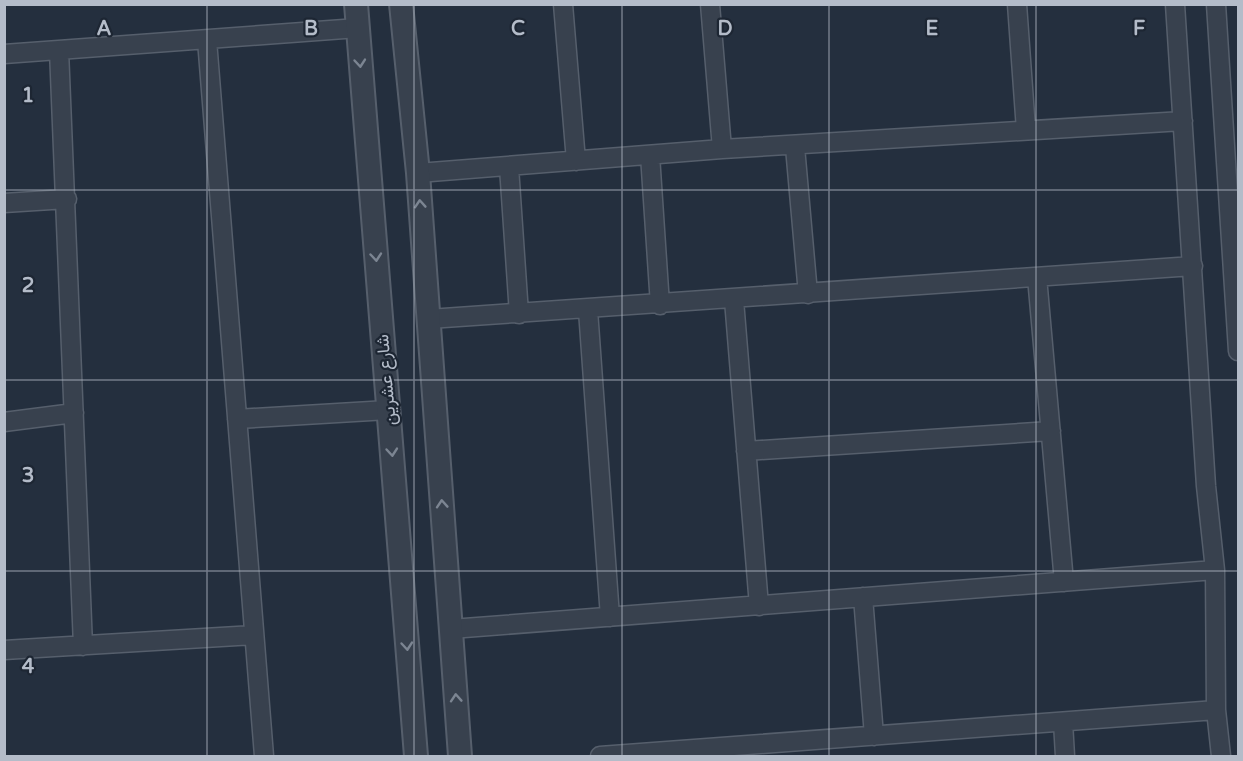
<svg xmlns="http://www.w3.org/2000/svg" width="1243" height="761" font-family="'Varela Round',Vazirmatn,sans-serif">
  <style>
    .lines { fill: none; stroke-linecap: round; stroke-linejoin: round }
    .minor-casing { stroke: #565f6c; stroke-width: 21 }
    .tertiary-casing { stroke: #565f6c; stroke-width: 26 }
    .minor { stroke: #38414e; stroke-width: 18 }
    .tertiary { stroke: #38414e; stroke-width: 22 }
    .oneway { stroke: #7c8592 }
    .grid { fill: none; stroke: #b4bcc9; stroke-width: 1.5; stroke-opacity: 0.55 }
    .labels { text-anchor: middle; dominant-baseline: central; stroke-width: 4.5; stroke-linejoin: round; paint-order: stroke }
    .street-label { font-size: 18px; fill: #b4bcc9; stroke: #1d2633 }
    .grid-label { font-size: 20px; text-anchor: middle; font-weight: bold; fill: #b4bcc9; stroke: #1d2633; stroke-width: 4.5; stroke-linejoin: round; paint-order: stroke }
  </style>
  <rect width="100%" height="100%" fill="#242f3e"/>
  <g class="lines">
    <!-- minor casing -->
    <g class="minor-casing">
      <path id="minor" d="M563,4L576,161
        M710,4L722,149
        M1017,4L1026,130
        M1175,4L1206,486L1215,570L1216,710L1221,756
        M1216,4L1238,351
        M207,40L264,756
        M59,50L83,646
        M4,54L358,28
        M795,147L808,294
        M650,155L660,305
        M509,167L519,314
        M418,173L722,149L1183,121
        M4,203L67,199
        M1037,277L1064,582
        M734,300L759,606
        M588,310L610,617
        M429,319L1193,266
        M237,419L388,410
        M4,422L74,413
        M746,451L1051,431
        M863,597L874,736
        M451,629L1215,570
        M4,650L254,635
        M1063,722L1065,756
        M600,756L1216,710"/>
    </g>
    <!-- tertiary casing -->
    <g class="tertiary-casing">
      <path id="tertiary" d="M356,4L416,756
        M401,4L418,173L460,756"/>
    </g>
    <!-- minor -->
    <use href="#minor" class="minor"/>
    <!-- tertiary -->
    <use href="#tertiary" class="tertiary"/>
  </g>
  <!-- one-way arrows -->
  <defs><path id="oneway-chevron" d="M-2-3.5L2.5 0L-2 3.5" fill="none" stroke-width="1.6" stroke-linecap="round" stroke-linejoin="round" transform="scale(1.5)"/></defs>
  <g class="oneway">
    <use href="#oneway-chevron" transform="translate(360 63) rotate(85)"/>
    <use href="#oneway-chevron" transform="translate(420 204) rotate(-94)"/>
    <use href="#oneway-chevron" transform="translate(376 257) rotate(85)"/>
    <use href="#oneway-chevron" transform="translate(392 452) rotate(85)"/>
    <use href="#oneway-chevron" transform="translate(442 504) rotate(-94)"/>
    <use href="#oneway-chevron" transform="translate(407 646) rotate(85)"/>
    <use href="#oneway-chevron" transform="translate(456 698) rotate(-94)"/>
  </g>
  <!-- grid -->
  <path class="grid" d="M207,4V756M414,4V756M622,4V756M829,4V756M1036,4V756M4,190H1238M4,380H1238M4,571H1238"/>
  <g class="labels">
    <!-- street labels -->
    <g class="street-label">
      <text transform="translate(386 380) rotate(-95)">شارع عشرين</text>
    </g>
  </g>
  <g class="grid-label">
    <text x="104" y="35">A</text>
    <text x="311" y="35">B</text>
    <text x="518" y="35">C</text>
    <text x="725" y="35">D</text>
    <text x="932" y="35">E</text>
    <text x="1139" y="35">F</text>
    <text x="28" y="102">1</text>
    <text x="28" y="292">2</text>
    <text x="28" y="482">3</text>
    <text x="28" y="673">4</text>
  </g>
  <!-- border -->
  <rect width="1243" height="761" fill="none" stroke="#b4bcc9" stroke-width="12"/>
</svg>
